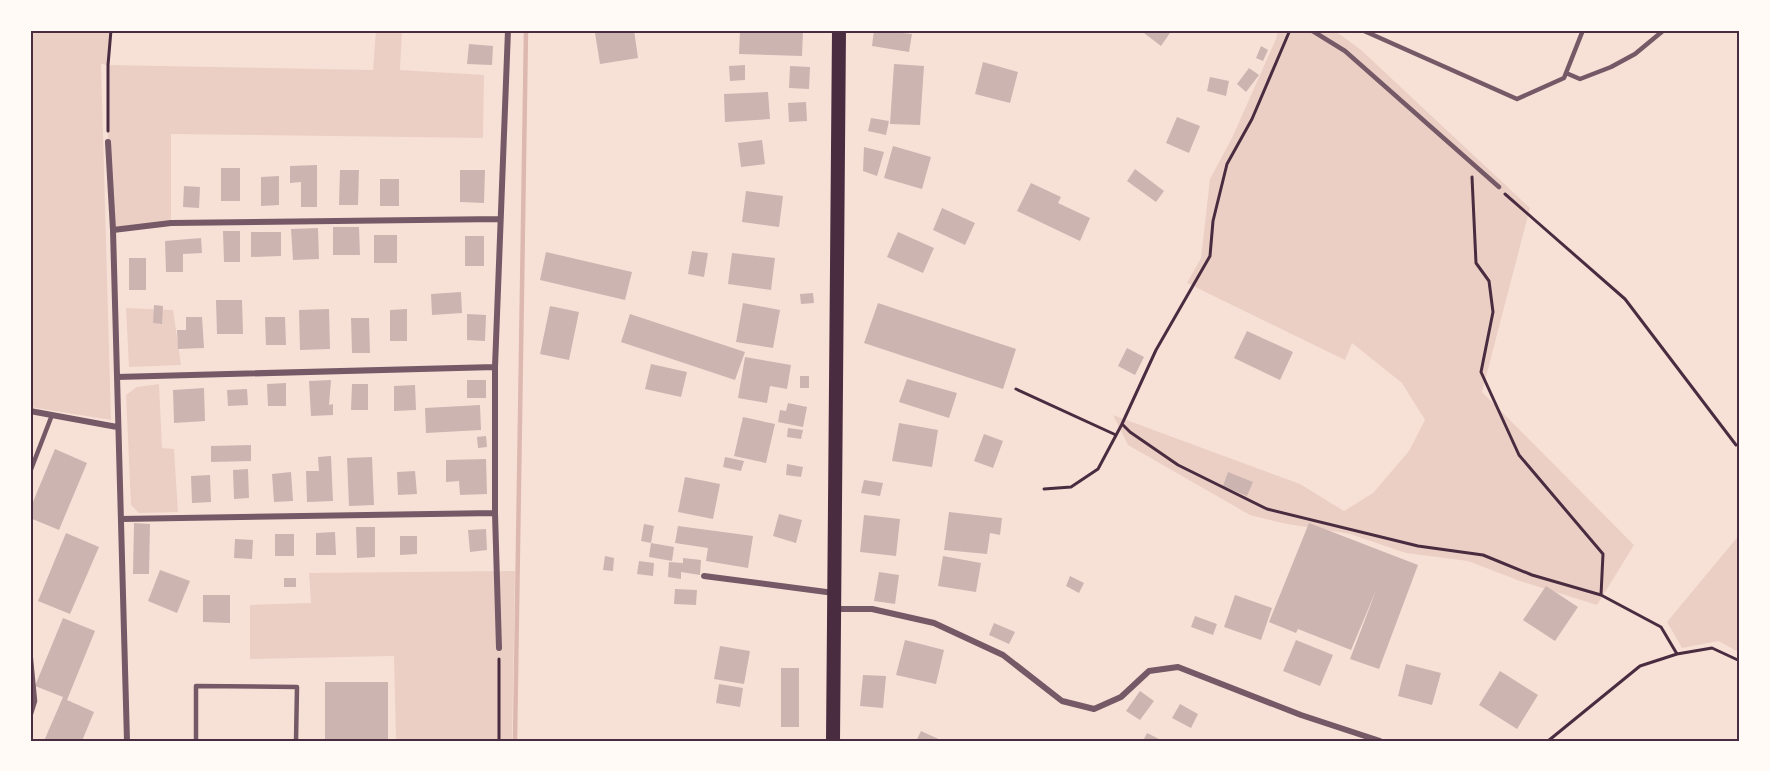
<svg xmlns="http://www.w3.org/2000/svg" width="1770" height="771" font-family="Roboto,sans-serif">
  <style>
    .green { fill: #ebcfc5 }
    .lines { fill: none; stroke-linecap: round; stroke-linejoin: round }
    .stream { stroke: #dcb8b0; stroke-width: 4.5 }
    .building { fill: #ccb4b1 }
    .path { stroke: #4a2c40; stroke-width: 3 }
    .service { stroke: #755966; stroke-width: 4.5 }
    .minor { stroke: #755966; stroke-width: 6 }
    .primary { stroke: #4a2c40; stroke-width: 14 }
    .neatline { fill: none; stroke: #4a2c40; stroke-width: 2 }
  </style>
  <rect width="100%" height="100%" fill="#f7e1d7"/>
  <!-- green -->
  <path class="green" d="M30,30H111L108,65L373,70L376,30H402L400,70L484,75L483,138L171,134V223L113,230L108,142V65L101,64L111,420L30,407Z
    M1278,30H1334L1361,50L1530,208L1482,392L1634,545L1597,605L1520,581L1468,561L1406,553L1350,534L1282,523L1250,515L1128,445L1113,415L1300,484L1344,511L1373,493L1409,451L1425,420L1402,383L1352,343L1345,360L1187,283L1201,258L1210,179L1232,138L1276,39Z
    M126,308L173,310L181,365L129,367Z
    M159,384L162,448L174,449L178,512L139,513L131,505L126,395L137,387Z
    M1740,534V653L1719,641L1682,648L1667,622Z
    M515,571L512,741H396L394,656L250,659V605L311,603L309,573Z"/>
  <g class="lines">
    <!-- stream -->
    <path class="stream" d="M515,741L526,30"/>
  </g>
  <!-- building -->
  <path class="building" d="M615,30H634L638,58L600,64L595,33Z
    M740,30H803L802,56L739,54Z
    M874,30L912,34L909,52L872,46Z
    M1140,30H1172L1161,46Z
    M469,44L493,46L492,65L467,64Z
    M1261,46L1268,50L1263,61L1256,58Z
    M983,62L1018,72L1010,103L975,94Z
    M894,64L924,66L920,125L890,124Z
    M745,65V80L730,81L729,66Z
    M790,66L810,67L809,89L789,88Z
    M1249,68L1259,75L1246,92L1237,84Z
    M1210,77L1229,81L1226,96L1207,91Z
    M768,92L770,119L725,122L724,94Z
    M806,102L807,121L789,122L788,103Z
    M1177,117L1200,126L1189,153L1166,143Z
    M871,118L889,121L886,135L868,131Z
    M762,140L765,164L741,167L738,143Z
    M893,146L931,157L922,189L884,178Z
    M864,147L884,152L877,176L863,171Z
    M317,165V207H301V182L290,183V166Z
    M221,168H240V201H221Z
    M1135,169L1164,191L1156,202L1127,181Z
    M340,170H359L358,205H339Z
    M460,170H485L484,203L460,202Z
    M279,176V205L261,206V177Z
    M380,179H399V206H380Z
    M1031,183L1061,197L1058,203L1090,218L1080,241L1017,211Z
    M184,186L200,187L199,208L183,207Z
    M746,191L783,196L779,227L742,222Z
    M942,208L975,223L965,245L933,230Z
    M333,227H359L360,255H333Z
    M318,228L319,259L293,260L291,229Z
    M223,231H240V262H224Z
    M251,232H281V256L251,257Z
    M898,232L934,248L923,273L887,257Z
    M374,235H397V263H374Z
    M465,236H484V266H465Z
    M201,238L202,253L183,254V272H166L165,241Z
    M692,251L708,253L704,277L688,274Z
    M546,252L632,272L625,300L540,280Z
    M732,253L775,258L771,290L728,284Z
    M129,258H146V290H129Z
    M461,292L462,313L432,315L431,294Z
    M813,293L814,303L801,304L800,294Z
    M216,300H242L243,334H217Z
    M743,303L780,310L773,348L736,342Z
    M878,303L1016,349L1003,389L864,343Z
    M154,305L163,306L162,324L153,323Z
    M550,306L579,312L569,360L540,354Z
    M329,309L330,349L300,350L299,310Z
    M407,309V341H390V310Z
    M467,314L486,315L485,341L467,340Z
    M630,314L745,352L735,380L621,342Z
    M186,317H202L204,348L178,349L177,330H186Z
    M265,317H285L286,345H266Z
    M351,318H369L370,353H352Z
    M1247,331L1293,352L1280,380L1234,358Z
    M1127,348L1144,357L1135,375L1118,366Z
    M745,357L791,365L787,389L770,386L767,403L738,398Z
    M651,364L687,372L681,397L645,389Z
    M800,376H809V388H800Z
    M907,379L957,393L949,418L899,402Z
    M331,380L329,405L333,404V415L311,416L309,381Z
    M467,380H486V398H467Z
    M286,383V406H268L267,384Z
    M352,384H368V410H351Z
    M415,385L416,410L394,411V386Z
    M204,388L205,421L174,423L173,390Z
    M247,389L248,405L228,406L227,390Z
    M788,403L807,407L803,427L778,422L780,410L786,411Z
    M480,405L481,430L426,433L425,408Z
    M743,417L775,424L766,463L734,456Z
    M899,423L938,430L932,467L892,461Z
    M788,428L803,430L801,439L787,437Z
    M984,434L1003,441L993,468L974,461Z
    M486,436L487,447L478,448L477,437Z
    M251,445V461L211,462V446Z
    M55,449L87,463L59,530L30,518V509Z
    M331,456L333,501L307,502L306,471H319L318,457Z
    M372,457L374,505L349,506L347,458Z
    M725,457L744,461L741,471L723,467Z
    M486,459L487,494L460,495L459,481L446,482V460Z
    M787,464L803,467L801,477L786,475Z
    M248,469L249,498L234,499L233,470Z
    M415,471L417,494L398,495L397,472Z
    M291,472L293,501L274,502L272,474Z
    M1228,472L1253,482L1247,496L1223,486Z
    M210,475L211,502L192,503L191,476Z
    M685,477L720,484L713,519L678,512Z
    M864,480L883,483L880,496L861,493Z
    M949,512L1002,518L1000,535L990,533L987,554L944,550Z
    M779,514L802,520L796,543L773,536Z
    M864,515L900,519L896,556L860,552Z
    M134,523L150,524L149,574H133Z
    M1309,523L1418,565L1379,669L1350,659L1377,588L1351,650L1298,629L1296,633L1269,622Z
    M644,524L654,526L651,543L674,547L672,561L649,557L651,543L641,541Z
    M678,526L753,536L748,568L706,561L708,548L675,543Z
    M356,527H375V557L357,558Z
    M486,529L487,550L470,552L468,530Z
    M335,532L336,555H316V533Z
    M66,533L99,547L70,614L38,601Z
    M275,534H294V556H275Z
    M400,536H417V554L400,555Z
    M235,539L253,540L252,559L234,558Z
    M605,556L614,558L613,571L603,570Z
    M943,556L981,563L976,592L938,586Z
    M683,558L701,560L700,575L681,572V579L668,577L669,562L683,563Z
    M639,561L654,563L653,576L637,574Z
    M160,570L190,581L177,613L148,601Z
    M879,572L899,575L895,604L874,601Z
    M1070,576L1084,583L1079,593L1066,586Z
    M284,578H296V587H284Z
    M1546,586L1578,607L1555,641L1523,620Z
    M675,589L697,590L696,605L674,604Z
    M203,595H230V623L203,622Z
    M1235,595L1272,608L1261,640L1224,627Z
    M1195,616L1217,624L1213,635L1191,627Z
    M63,618L95,631L67,700L94,712L82,741H44L63,697L35,686Z
    M994,623L1015,632L1009,644L989,635Z
    M905,640L944,650L936,684L896,675Z
    M1296,640L1333,655L1320,686L1283,671Z
    M720,646L750,651L744,684L714,679Z
    M1406,664L1441,673L1432,705L1398,696Z
    M781,668H799V727H781Z
    M1500,671L1538,695L1517,729L1479,705Z
    M863,675L886,676L883,708L860,706Z
    M325,682H388V741H325Z
    M719,684L743,688L740,707L716,703Z
    M1140,691L1154,701L1140,720L1126,711Z
    M1180,704L1198,714L1191,728L1172,718Z
    M921,731L943,741H916Z
    M1147,733L1163,741H1143Z"/>
  <g class="lines">
    <!-- path -->
    <path class="path" d="M1290,30L1252,119L1227,164L1213,221L1210,256L1156,350L1122,424L1130,432L1178,465L1267,509L1418,546L1483,555L1532,575L1601,595L1661,627L1677,654
      M108,131V65L111,30
      M1472,177L1476,263L1489,281L1493,312L1481,372L1519,455L1603,554L1601,595
      M1505,194L1625,299L1736,445
      M1016,389L1116,435
      M1044,489L1071,487L1098,469L1122,424
      M499,659V741
      M1548,741L1640,666L1677,654L1712,648L1740,661"/>
    <!-- service -->
    <path class="service" d="M1311,30L1345,51L1499,187
      M1362,30L1517,99L1564,78L1583,30
      M1566,73L1580,79L1611,67L1635,54L1664,30
      M30,472L52,415
      M30,649L35,701L30,717
      M196,741V686L297,687L296,741"/>
    <!-- minor -->
    <path class="minor" d="M108,142L113,230L127,741
      M113,230L171,223L500,219
      M117,377L495,367
      M30,411L117,427
      M121,519L495,513
      M704,576L834,593
      M834,609H872L934,623L1003,655L1062,701L1094,709L1121,697L1149,671L1178,667L1301,715L1380,741
      M499,648L495,513V367L508,30"/>
    <!-- primary -->
    <path class="primary" d="M833,741L839,30"/>
  </g>
  <!-- border -->
  <rect width="1770" height="771" fill="none" stroke="#fffaf5" stroke-width="63"/>
  <rect x="32" y="32" width="1706" height="708" class="neatline"/>
</svg>
